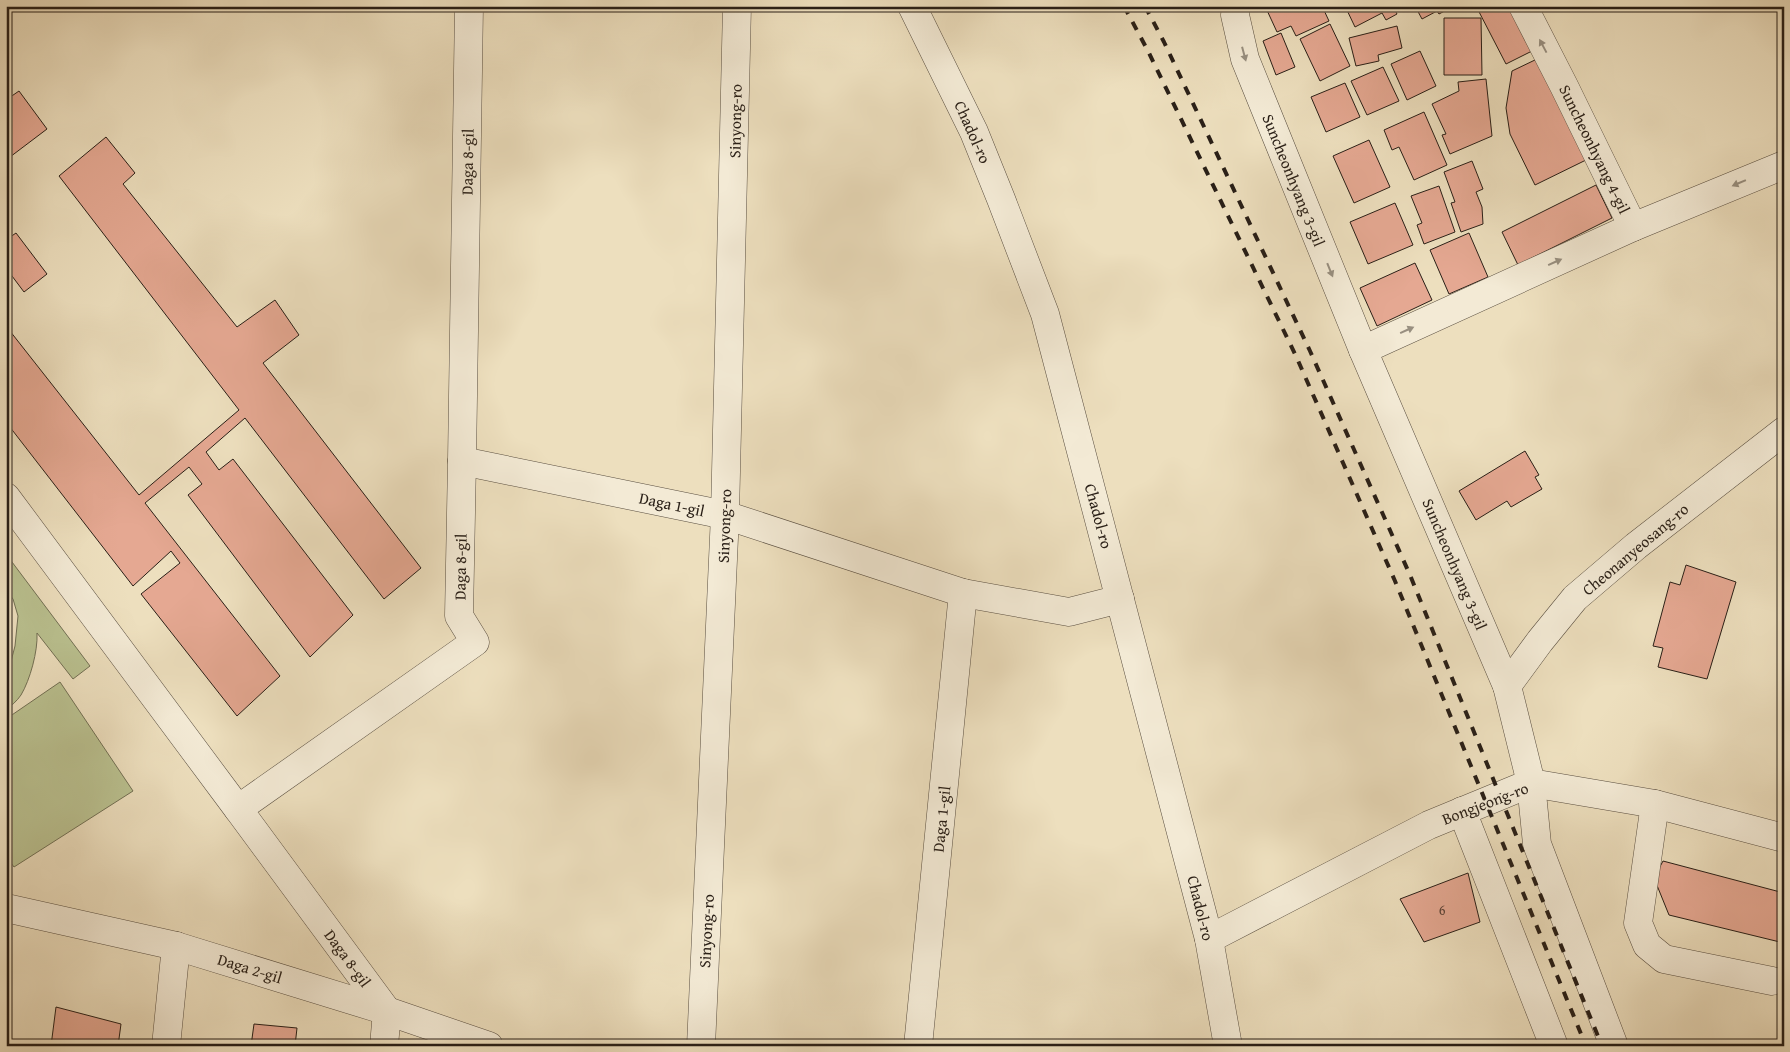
<svg xmlns="http://www.w3.org/2000/svg" width="1790" height="1052" font-family="'Gentium Book Plus',serif">
  <style>
    .green { fill: #bac190; stroke: #727054 }
    .building { fill: #e5a892; stroke: #291f17 }
    .lines { fill: none; stroke-linecap: round; stroke-linejoin: round }
    .minor-casing { stroke: #5a4f41; stroke-width: 29 }
    .minor { stroke: #f3ead5; stroke-width: 28 }
    .rail { stroke: #291f17; stroke-width: 4; stroke-dasharray: 9 9; stroke-linecap: butt }
    .oneway { fill: #988f80 }
    .labels { text-anchor: middle; dominant-baseline: central; stroke-width: 4.5; stroke-linejoin: round; paint-order: stroke }
    .number-label { font-size: 14px; fill: #584136 }
    .street-label { font-size: 16px; fill: #291f17; stroke: #f3ead5 }
  </style>
  <rect width="100%" height="100%" fill="#eddfbe"/>
  <filter id="stains"><feTurbulence type="fractalNoise" baseFrequency=".004" numOctaves="4"/><feColorMatrix values="0 0 0 0 .2 0 0 0 0 .09 0 0 0 0 .02 0 0 0 .5 -.17"/></filter>
  <radialGradient id="worn" r=".72"><stop offset=".6" stop-color="#630" stop-opacity="0"/><stop offset="1" stop-color="#630" stop-opacity=".3"/></radialGradient>
  <!-- green -->
  <g class="green">
    <path d="M6,554L90,666L73,679L37,633C38,651 30,680 21,695C17,701 11,706 6,710V675L9,669L15,646L18,616L13,599L6,590Z"/>
    <path d="M60,682L133,791L14,867L6,856V719Z"/>
  </g>
  <!-- building -->
  <g class="building">
    <path d="M1185,6H1213L1212,11L1185,8Z"/>
    <path d="M1265,6H1322L1329,21L1296,36L1291,26L1277,32Z"/>
    <path d="M1345,6H1393L1397,14L1386,20L1382,13L1355,27Z"/>
    <path d="M1415,6H1454L1439,14L1437,11L1422,19Z"/>
    <path d="M1476,6H1510L1532,51L1506,64Z"/>
    <path d="M1444,18H1481L1482,75H1444Z"/>
    <path d="M1330,24L1350,66L1320,81L1300,39Z"/>
    <path d="M1397,26L1402,48L1378,55L1379,61L1356,66L1349,38Z"/>
    <path d="M1281,33L1295,67L1276,75L1263,41Z"/>
    <path d="M1420,51L1436,86L1407,100L1391,64Z"/>
    <path d="M1537,59L1586,160L1535,185L1510,134L1506,108L1512,71Z"/>
    <path d="M1383,67L1399,101L1367,115L1351,81Z"/>
    <path d="M1486,79L1492,136L1450,154L1442,135L1446,134L1432,104L1459,91L1458,82Z"/>
    <path d="M1345,83L1360,117L1326,132L1311,97Z"/>
    <path d="M19,91L47,129L6,160V100Z"/>
    <path d="M1424,112L1447,165L1414,180L1399,147L1392,150L1384,130Z"/>
    <path d="M106,137L135,173L123,184L237,327L275,300L299,335L263,363L421,568L384,599L245,418L206,452L219,470L233,459L353,615L310,657L188,495L202,484L189,467L145,503L280,676L237,716L141,594L180,563L171,551L133,586L6,422V326L139,495L239,410L59,176Z"/>
    <path d="M1369,140L1390,187L1354,203L1333,156Z"/>
    <path d="M1472,161L1483,189L1476,192L1482,207L1483,224L1461,232L1451,203L1455,202L1444,172Z"/>
    <path d="M1596,185L1612,218L1518,265L1502,232Z"/>
    <path d="M1439,186L1455,232L1424,244L1417,225L1422,223L1411,196Z"/>
    <path d="M1395,203L1413,245L1368,264L1350,222Z"/>
    <path d="M16,233L47,274L24,292L6,268V240Z"/>
    <path d="M1469,233L1488,277L1449,294L1430,250Z"/>
    <path d="M1415,263L1432,300L1377,326L1360,288Z"/>
    <path d="M1525,451L1539,475L1535,477L1542,489L1511,507L1507,501L1476,520L1459,491Z"/>
    <path d="M1686,565L1736,582L1707,679L1658,667L1663,648L1653,646L1670,582L1680,585Z"/>
    <path d="M1663,861L1784,893V943L1669,915L1654,878Z"/>
    <path d="M1468,873L1480,922L1424,942L1400,899Z"/>
    <path d="M56,1007L121,1024L118,1046H51Z"/>
    <path d="M254,1024L297,1028L295,1046H251Z"/>
  </g>
  <g class="lines">
    <!-- minor casing -->
    <g class="minor-casing">
      <g id="minor">
        <path d="M912,6L974,132L1001,199L1045,314L1209,939L1228,1046"/>
        <path d="M1236,6L1235,15L1245,59L1363,350L1507,686L1531,783L1537,844L1614,1046"/>
        <path d="M1523,6L1564,86L1633,227L1784,165"/>
        <path d="M1363,350L1633,227"/>
        <path d="M462,461L725,515L963,593L1069,612L1120,599"/>
        <path d="M6,497L238,809"/>
        <path d="M1507,686L1540,641L1575,598L1636,546L1784,431"/>
        <path d="M1655,804L1638,923L1647,945L1664,959L1772,981"/>
        <path d="M1462,811L1554,1046"/>
        <path d="M6,908L176,946L387,1011L489,1046"/>
        <path d="M1209,939L1429,825L1531,783L1655,804L1784,838"/>
        <path d="M166,1046L176,946"/>
        <path d="M384,1046L387,1011L238,809L475,642L459,616L462,461L469,6"/>
        <path d="M701,1046L725,515L737,6"/>
        <path d="M918,1046L963,593"/>
      </g>
    </g>
    <!-- minor -->
    <use href="#minor" class="minor"/>
    <!-- rail -->
    <g class="rail">
      <path d="M1124,6L1148,51L1296,356L1395,581L1586,1046"/>
      <path d="M1145,6L1164,42L1310,351L1410,575L1602,1046"/>
    </g>
  </g>
  <!-- one-way arrows -->
  <defs><path id="oneway-solid" d="M-6-.8H1V-3.2L6.5 0L1 3.2V.8H-6Z" transform="scale(1.25)"/></defs>
  <g class="oneway">
    <use href="#oneway-solid" transform="translate(1543 46) rotate(-118)"/>
    <use href="#oneway-solid" transform="translate(1244 54) rotate(75)"/>
    <use href="#oneway-solid" transform="translate(1739 183) rotate(157)"/>
    <use href="#oneway-solid" transform="translate(1555 262) rotate(-24)"/>
    <use href="#oneway-solid" transform="translate(1330 270) rotate(68)"/>
    <use href="#oneway-solid" transform="translate(1407 330) rotate(-24)"/>
  </g>
  <g class="labels">
    <!-- number labels -->
    <g class="number-label">
      <text x="1442" y="910">6</text>
    </g>
    <!-- street labels -->
    <g class="street-label">
      <text transform="translate(735 121) rotate(-89)">Sinyong-ro</text>
      <text transform="translate(973 132) rotate(66)">Chadol-ro</text>
      <text transform="translate(1595 149) rotate(64)">Suncheonhyang 4-gil</text>
      <text transform="translate(467 162) rotate(-89)">Daga 8-gil</text>
      <text transform="translate(1294 180) rotate(68)">Suncheonhyang 3-gil</text>
      <text transform="translate(672 504) rotate(12)">Daga 1-gil</text>
      <text transform="translate(1099 516) rotate(75)">Chadol-ro</text>
      <text transform="translate(724 526) rotate(-88)">Sinyong-ro</text>
      <text transform="translate(1635 549) rotate(-40)">Cheonanyeosang-ro</text>
      <text transform="translate(1455 564) rotate(67)">Suncheonhyang 3-gil</text>
      <text transform="translate(460 567) rotate(-89)">Daga 8-gil</text>
      <text transform="translate(1485 803) rotate(-21)">Bongjeong-ro</text>
      <text transform="translate(941 819) rotate(-84)">Daga 1-gil</text>
      <text transform="translate(1201 908) rotate(76)">Chadol-ro</text>
      <text transform="translate(706 931) rotate(-87)">Sinyong-ro</text>
      <text transform="translate(348 958) rotate(54)">Daga 8-gil</text>
      <text transform="translate(250 968) rotate(17)">Daga 2-gil</text>
    </g>
  </g>
  <!-- margin -->
  <rect width="1790" height="1052" fill="none" stroke="#eddfbe" stroke-width="25"/>
  <rect x="8" y="8" width="1775" height="1037" fill="none" stroke="#291f17" stroke-width="2.5"/>
  <rect x="12" y="12" width="1765" height="1027" fill="none" stroke="#291f17"/>
  <rect width="100%" height="100%" filter="url(#stains)"/>
  <rect width="100%" height="100%" fill="url(#worn)"/>
</svg>
